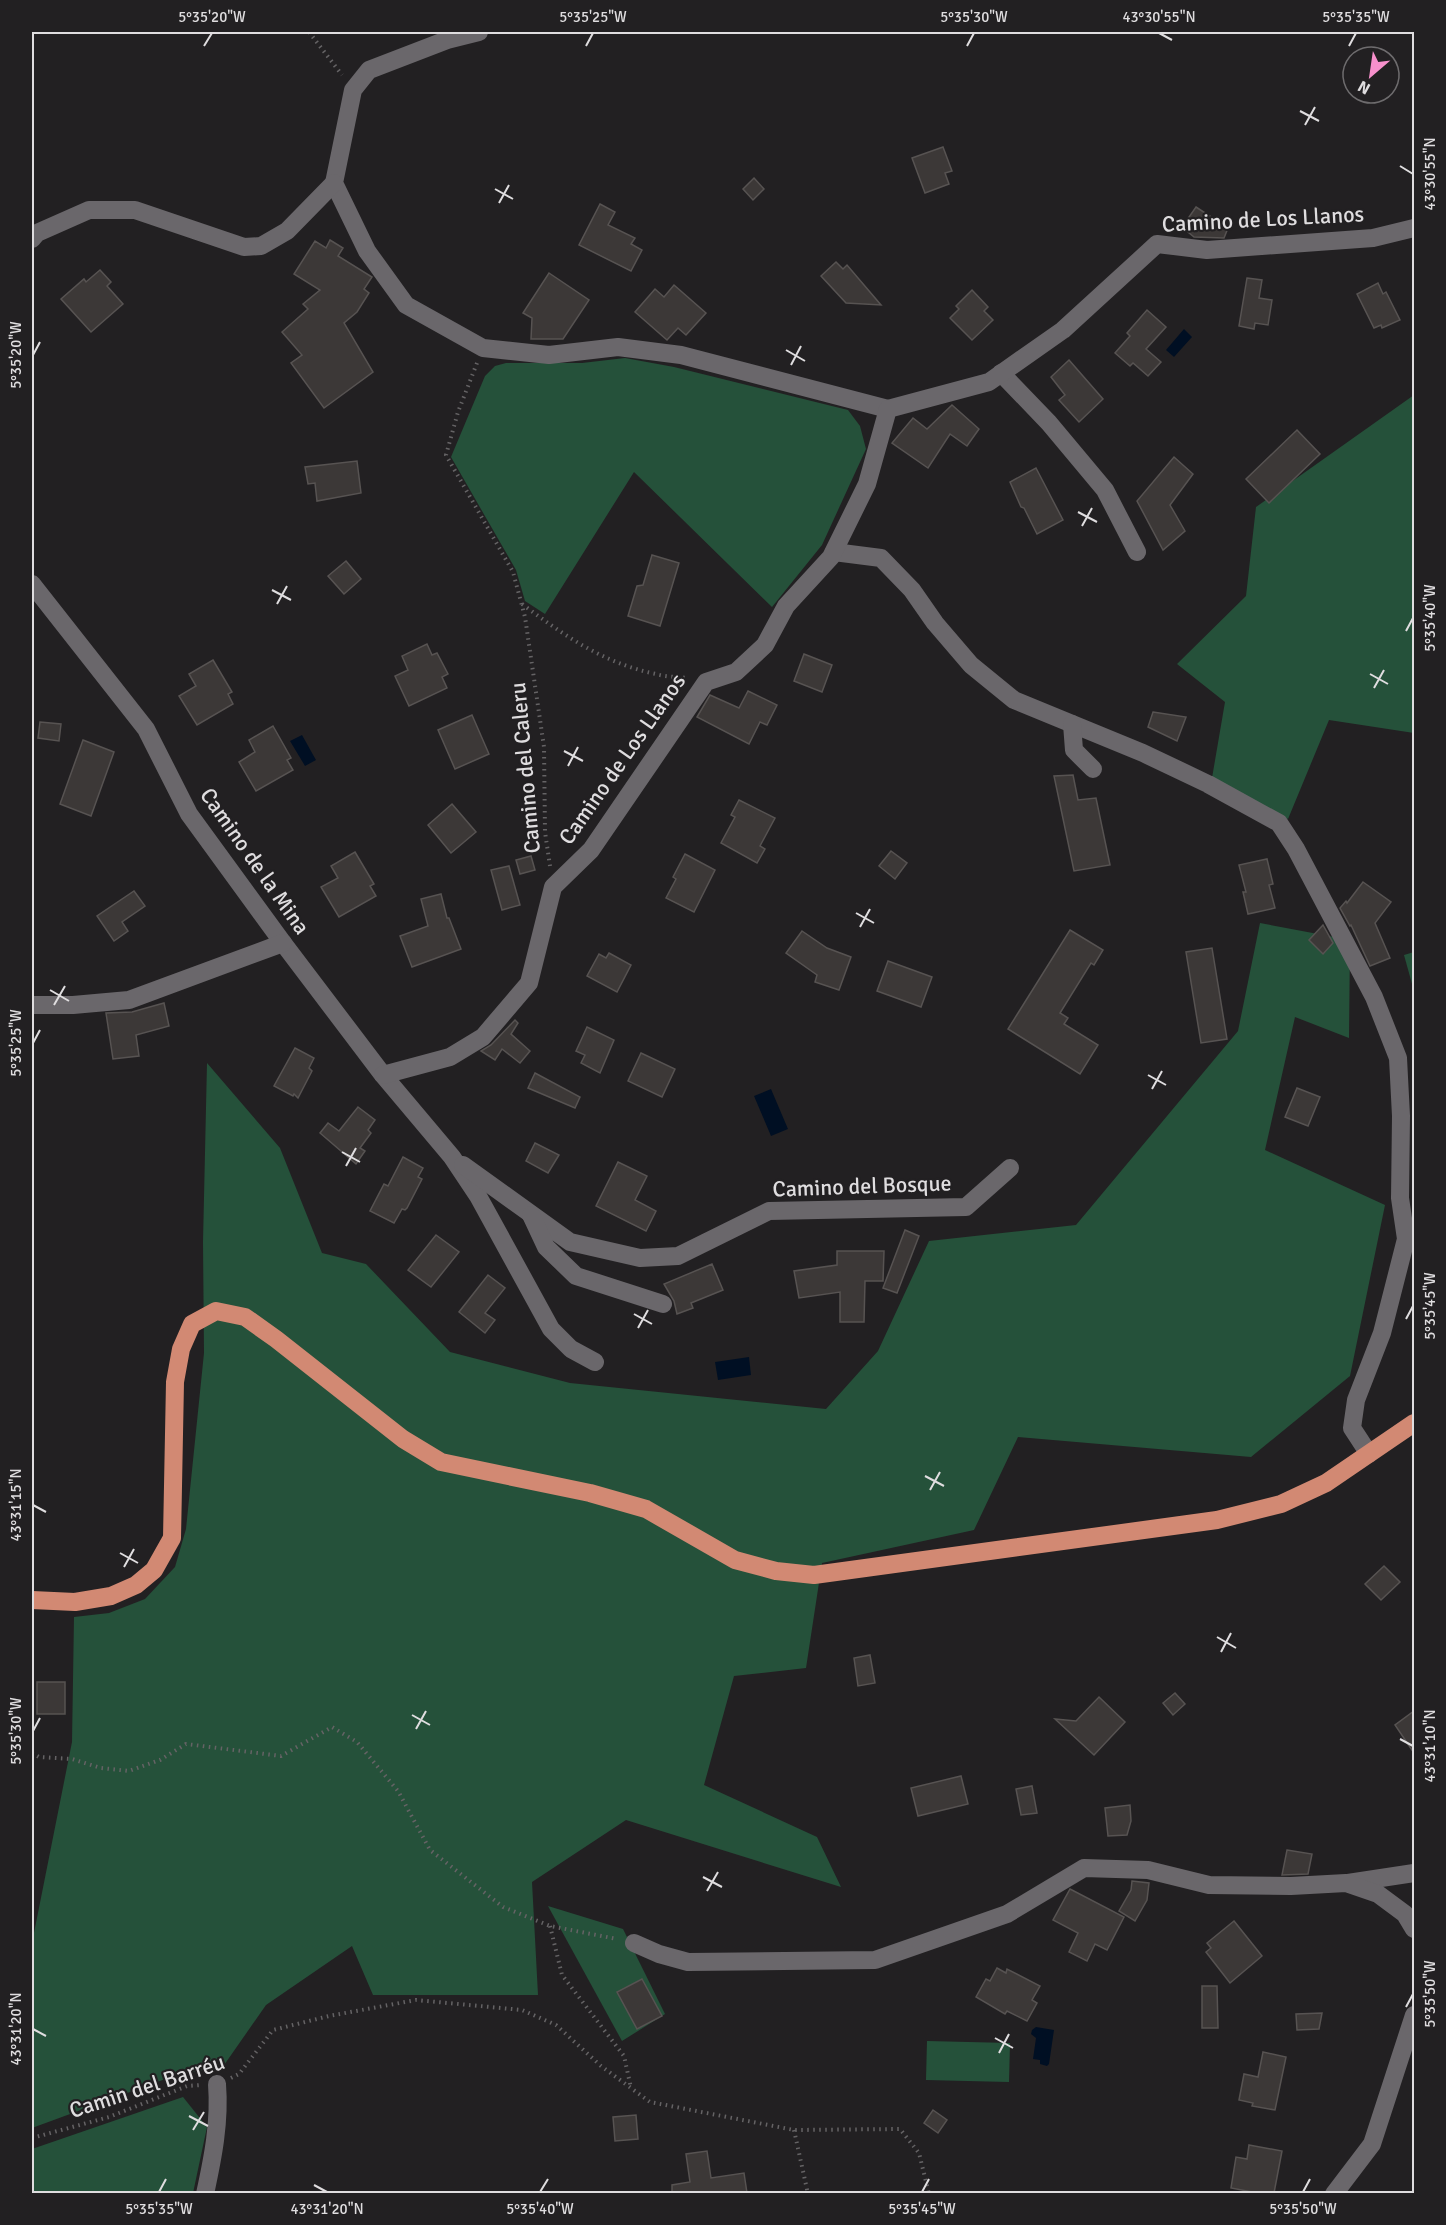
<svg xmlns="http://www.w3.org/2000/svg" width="1446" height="2225" font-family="Signika,sans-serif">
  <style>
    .green { fill: #25513a }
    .water { fill: #000f23 }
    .building { fill: #3c3837; stroke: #575352; stroke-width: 1.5 }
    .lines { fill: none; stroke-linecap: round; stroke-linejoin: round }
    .path { stroke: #656365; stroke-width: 4; stroke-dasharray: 1.5 4.5; stroke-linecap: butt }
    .minor { stroke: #6a676b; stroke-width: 18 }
    .highway { stroke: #d28973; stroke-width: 18 }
    .ticks { fill: none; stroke: #dfdddf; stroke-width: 2 }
    .labels { text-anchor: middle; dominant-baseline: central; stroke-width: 4.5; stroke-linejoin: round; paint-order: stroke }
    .street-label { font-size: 22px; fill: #dfdddf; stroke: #222022 }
    .neatline { fill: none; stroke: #dfdddf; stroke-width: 2 }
    .ticks-label { font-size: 15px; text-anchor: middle; fill: #dfdddf }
  </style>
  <rect width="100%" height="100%" fill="#222022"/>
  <!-- green -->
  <g class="green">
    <path d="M625,358L674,367L848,410L860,426L866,449L822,545L772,607L634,472L545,614L525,601L516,570L451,457L485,376L495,366L506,363H582Z"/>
    <path d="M1414,395V733L1329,720L1288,819L1212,778L1225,702L1177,664L1246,596L1256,507Z"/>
    <path d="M1260,923L1350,940L1349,1038L1295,1017L1265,1150L1385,1205L1350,1376L1251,1457L1018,1437L974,1530L822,1563L806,1668L734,1676L704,1785L817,1837L841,1887L626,1820L532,1882L538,1995H373L352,1946L266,2005L222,2068L179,2074L32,2128V1943L72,1742L74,1617L109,1613L145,1599L175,1567L186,1529L204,1353L203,1242L207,1063L280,1148L322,1253L366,1264L450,1352L570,1383L826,1409L878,1351L929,1241L1076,1225L1238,1031Z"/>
    <path d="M1414,952V991L1404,955Z"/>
    <path d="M548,1906L623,1929L665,2014L622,2041Z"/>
    <path d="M927,2041L1010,2043L1009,2082L926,2080Z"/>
    <path d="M183,2097L207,2127L193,2193H32V2149Z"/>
  </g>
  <!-- water -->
  <g class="water">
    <path d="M1184,329L1192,337L1174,357L1166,350Z"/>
    <path d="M302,735L316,760L305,766L290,741Z"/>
    <path d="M771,1089L788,1129L771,1136L754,1096Z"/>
    <path d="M749,1357L751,1375L718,1380L715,1362Z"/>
    <path d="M1036,2027L1054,2030L1049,2064L1047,2066L1040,2064V2060L1033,2059L1036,2038L1031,2034L1032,2030Z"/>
  </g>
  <!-- building -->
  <g class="building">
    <path d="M943,147L952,171L945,173L949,184L925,193L912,158Z"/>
    <path d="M754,178L764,189L753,200L743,189Z"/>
    <path d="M600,204L615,212L608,225L635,238L631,244L642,250L631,271L579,245Z"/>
    <path d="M1196,207L1228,228L1224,238L1194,237L1182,227Z"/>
    <path d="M330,240L343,248L338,256L372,277L364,289L369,293L357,312L344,323L373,372L324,408L291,363L302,355L282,332L308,309L303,304L320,290L294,274L315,241L326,248Z"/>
    <path d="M836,262L843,269L847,265L881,305L846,303L821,276Z"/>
    <path d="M100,270L111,282L107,286L123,304L91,332L61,299L84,279L86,282Z"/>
    <path d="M549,273L589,300L563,339H531L532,318L523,313Z"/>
    <path d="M1247,278L1262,280L1259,298L1272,300L1268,325L1255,323L1254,329L1239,326Z"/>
    <path d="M1378,283L1383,294L1386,292L1400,320L1382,328L1381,325L1374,328L1357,294Z"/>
    <path d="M674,285L706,313L686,335L678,328L667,340L635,312L655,289L664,297Z"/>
    <path d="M972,290L988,307L984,311L993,320L972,340L950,318L959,309L956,306Z"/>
    <path d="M1147,310L1166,327L1146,349L1161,362L1148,376L1133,363L1130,366L1115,353L1130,336L1127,333Z"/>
    <path d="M1069,360L1103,399L1079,422L1059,400L1065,395L1051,377Z"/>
    <path d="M952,405L979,429L967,446L950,434L928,468L892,443L913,418L927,429Z"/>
    <path d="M1297,430L1320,454L1269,503L1246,479Z"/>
    <path d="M1174,457L1193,474L1170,505L1185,531L1163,550L1137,501Z"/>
    <path d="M357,461L361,493L317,501L315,483L308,484L305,467Z"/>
    <path d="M1036,468L1063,520L1037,534L1024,508L1021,507L1010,482Z"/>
    <path d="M652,555L679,563L660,626L628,616L637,586L643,585Z"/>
    <path d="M346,561L361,579L344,594L328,576Z"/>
    <path d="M427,644L432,655L437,653L448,674L442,677L447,688L409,706L395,676L408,670L402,656Z"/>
    <path d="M804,654L832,665L822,692L794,681Z"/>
    <path d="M213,660L232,692L228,694L233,704L197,725L179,696L196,686L189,674Z"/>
    <path d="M748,691L777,705L767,725L760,722L749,744L697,717L710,695L739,708Z"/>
    <path d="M1153,712L1186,717L1177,741L1148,727Z"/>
    <path d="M472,715L489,754L455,769L438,730Z"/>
    <path d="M40,722L61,724L59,741L38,738Z"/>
    <path d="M273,726L291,758L287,760L293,770L256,791L239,762L255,752L249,740Z"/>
    <path d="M83,740L114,752L91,816L60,804Z"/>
    <path d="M1073,775L1078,800L1096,798L1110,865L1074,871L1054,776Z"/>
    <path d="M739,800L775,818L760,846L765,849L757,863L721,843L735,817L731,815Z"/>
    <path d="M452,804L476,832L451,853L428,825Z"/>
    <path d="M891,851L907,863L895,879L879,866Z"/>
    <path d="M355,852L374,884L370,886L376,896L339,917L321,887L338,878L331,866Z"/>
    <path d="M685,854L715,870L694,912L666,898L676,879L673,877Z"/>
    <path d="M531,856L535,870L520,874L516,860Z"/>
    <path d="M1267,859L1273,884L1269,885L1275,908L1248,914L1243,892H1246L1239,865Z"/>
    <path d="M509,866L520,905L502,910L491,870Z"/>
    <path d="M1363,882L1391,902L1375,923L1390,958L1370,966L1351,925L1350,926L1340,908L1346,901L1347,903Z"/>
    <path d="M134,891L145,906L122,922L128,931L114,941L97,916Z"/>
    <path d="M441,894L447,918H449L461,949L412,967L400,936L428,926L421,899Z"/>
    <path d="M1323,925L1333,943L1323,954L1309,940Z"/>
    <path d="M1070,930L1103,950L1094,965L1091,963L1060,1013L1068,1018L1064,1024L1098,1045L1080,1074L1008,1029Z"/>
    <path d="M802,931L827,948L851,957L839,990L815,982L817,975L786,953Z"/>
    <path d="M1212,948L1227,1039L1201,1043L1186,952Z"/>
    <path d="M609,953L631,965L617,992L587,976L599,954L606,958Z"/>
    <path d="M888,961L932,977L921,1007L877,991Z"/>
    <path d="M164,1003L169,1026L136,1035L139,1056L113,1059L106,1013L132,1012Z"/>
    <path d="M515,1020L518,1023L511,1034L530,1051L520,1063L502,1049L495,1060L481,1051L491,1045Z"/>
    <path d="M587,1027L614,1040L600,1073L581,1063L585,1055L576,1051Z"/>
    <path d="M295,1048L314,1058L309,1068L312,1071L298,1098L294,1094L293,1096L274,1086Z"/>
    <path d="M641,1053L675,1069L662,1097L628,1081Z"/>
    <path d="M535,1073L580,1097L575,1108L528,1088Z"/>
    <path d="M1297,1088L1320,1097L1308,1126L1285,1117Z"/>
    <path d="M358,1107L375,1120L368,1130L371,1133L360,1148L365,1151L356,1164L320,1133L328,1123L339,1131Z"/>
    <path d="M535,1143L559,1155L548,1173L526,1161Z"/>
    <path d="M403,1157L423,1168L418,1177L422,1179L407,1208L405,1210L402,1209L394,1223L370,1211L384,1184L388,1186Z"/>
    <path d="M618,1162L647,1176L635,1200L656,1211L646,1231L596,1206Z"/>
    <path d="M905,1230L919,1236L897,1293L883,1288Z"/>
    <path d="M436,1235L459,1252L431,1287L408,1270Z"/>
    <path d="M837,1251H884L883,1281H865L864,1322H840V1292L799,1298L794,1271L837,1265Z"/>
    <path d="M712,1264L723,1290L691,1303L693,1308L677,1314L674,1301L664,1284Z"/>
    <path d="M488,1275L505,1288L485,1313L495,1320L485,1333L459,1312Z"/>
    <path d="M1384,1566L1400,1582L1381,1600L1365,1584Z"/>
    <path d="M870,1655L875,1683L858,1686L854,1658Z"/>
    <rect x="37" y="1682" width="28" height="32"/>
    <path d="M1175,1693L1185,1704L1173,1715L1163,1703Z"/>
    <path d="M1099,1697L1125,1722L1094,1755L1055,1719L1076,1721Z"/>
    <path d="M1414,1711V1753L1395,1725Z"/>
    <path d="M961,1776L968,1804L918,1816L911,1788Z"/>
    <path d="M1032,1786L1037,1813L1021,1815L1016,1789Z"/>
    <path d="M1130,1805L1131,1821L1127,1835L1108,1836L1105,1808Z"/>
    <path d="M1287,1850L1312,1854L1308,1874L1282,1875Z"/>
    <path d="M1132,1881L1149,1883L1147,1900L1135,1921L1119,1911L1131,1890Z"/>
    <path d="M1070,1889L1124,1917L1107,1950L1095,1944L1087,1961L1069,1952L1078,1933L1053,1920Z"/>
    <path d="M1234,1921L1262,1956L1230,1983L1206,1952L1211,1948L1207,1943Z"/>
    <path d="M997,1968L1006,1973L1007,1969L1040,1986L1032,2000L1037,2003L1027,2021L1007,2011L1005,2014L976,1997L986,1979L990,1981Z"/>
    <path d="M642,1979L662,2016L637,2029L617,1992Z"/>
    <path d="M1202,1986H1217L1218,2028H1202Z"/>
    <path d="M1322,2013L1319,2029L1297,2030L1296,2014Z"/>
    <path d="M1263,2052L1286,2057L1275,2110L1252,2106L1253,2103L1239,2100L1244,2074L1258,2077Z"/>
    <path d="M933,2110L947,2120L938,2133L924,2123Z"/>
    <path d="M636,2115L638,2139L615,2141L613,2117Z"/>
    <path d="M1249,2145L1282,2151L1274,2193H1251L1252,2192L1231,2188L1236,2157L1247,2159Z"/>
    <path d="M707,2151L711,2178L744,2173L747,2193H672V2185L690,2182L686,2154Z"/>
  </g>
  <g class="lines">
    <!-- path -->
    <g class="path">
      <path d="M309,32L342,75"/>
      <path d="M477,363L458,412L446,455L513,572L525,617L544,747L545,832L550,866"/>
      <path d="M522,604C565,636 603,663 656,674C666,677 677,677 688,678"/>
      <path d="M32,1753L39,1757L72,1759L101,1768L129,1771L160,1760L186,1744L281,1756L332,1727L357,1742L398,1791L430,1850L503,1907L550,1926L617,1939"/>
      <path d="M550,1926L562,1975L624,2056L631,2088"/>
      <path d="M231,2078L239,2074L273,2030L329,2016L416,2000L522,2010L556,2025L601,2066L650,2102L794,2130L900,2129L919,2153L929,2194"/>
      <path d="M794,2130L808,2194"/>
      <path d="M32,2138L109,2117L187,2086L201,2085"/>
    </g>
    <!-- minor -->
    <g class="minor">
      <path d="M479,32L447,40L369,70L353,90L334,183L367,251L406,305L483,348L549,355L618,347L681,355L888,409"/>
      <path d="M32,239L37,233L89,210H135L244,247L261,246L287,231L334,183"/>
      <path d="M1001,373L1049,423L1105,490L1137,552"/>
      <path d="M834,552L881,558L912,590L935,623L971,665L1014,700L1143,753L1208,784L1279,823L1296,849L1374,997L1398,1058L1401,1116L1400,1198L1406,1239L1382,1333L1356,1400L1352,1428L1369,1454"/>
      <path d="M32,584L146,729L189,814L283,943L383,1075L452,1157L478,1196L551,1329L571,1349L595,1362"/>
      <path d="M1072,724L1074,750L1093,769"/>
      <path d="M32,1005H73L129,1000L283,943"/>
      <path d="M383,1075L450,1057L483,1037L529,983L553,887L591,850L706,682L736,672L765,645L786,606L831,557L867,484L888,409L989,382L1063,330L1157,244L1207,250L1373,238L1414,228"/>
      <path d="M463,1165L570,1242L640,1258L678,1256L769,1211L966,1207L1010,1168"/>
      <path d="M531,1215L546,1247L576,1276L663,1304"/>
      <path d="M1348,1883L1414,1873"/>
      <path d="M634,1943L659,1954L688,1962L875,1960L1007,1914L1084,1868L1148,1870L1209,1885L1291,1886L1346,1883L1378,1894L1405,1914L1414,1929"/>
      <path d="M205,2194C213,2157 220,2122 217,2084"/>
      <path d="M1334,2194L1372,2144L1414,2015"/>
    </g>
    <!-- highway -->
    <path class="highway" d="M32,1600L75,1602L111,1596L136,1585L154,1570L172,1538L175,1382L181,1349L192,1324L216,1311L245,1317L276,1339L403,1439L441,1462L590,1493L646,1509L735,1560L776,1571L814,1575L1217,1520L1281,1504L1326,1483L1414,1423"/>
  </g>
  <!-- ticks -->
  <path class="ticks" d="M1159,33L1172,40M204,46L212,33M586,46L593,33M967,46L974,33M1349,46L1356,33M1300,111L1319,121M1305,125L1315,107M1400,166L1413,174M495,189L513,199M499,203L509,185M786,350L805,361M33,355L40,342M791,365L801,346M1078,512L1097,522M1082,526L1092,508M272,590L291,600M277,604L287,586M1406,631L1413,618M1370,674L1388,684M1374,688L1384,670M564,751L583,761M568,766L578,747M856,913L874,923M860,927L870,909M50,990L69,1001M54,1005L65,986M33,1043L40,1030M1148,1075L1166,1085M1152,1089L1162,1071M342,1152L360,1162M346,1166L356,1148M634,1314L652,1324M1406,1319L1413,1306M638,1328L648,1310M925,1476L944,1486M930,1490L940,1472M33,1505L46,1512M120,1553L138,1563M124,1567L134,1549M1217,1637L1236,1648M1221,1652L1231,1633M412,1715L430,1725M416,1729L426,1711M33,1731L40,1718M1400,1739L1413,1746M703,1877L722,1887M707,1891L718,1872M1406,2007L1413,1994M33,2029L46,2036M995,2038L1013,2048M999,2053L1009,2034M189,2116L208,2126M193,2130L204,2112M314,2185L327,2192M159,2192L166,2179M540,2192L548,2179M922,2192L929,2179M1303,2192L1310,2179"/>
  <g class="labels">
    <!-- street labels -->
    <g class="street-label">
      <text transform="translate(1263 219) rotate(-3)">Camino de Los Llanos</text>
      <text transform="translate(622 759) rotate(-55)">Camino de Los Llanos</text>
      <text transform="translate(525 768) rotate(-95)">Camino del Caleru</text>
      <text transform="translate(255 861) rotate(55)">Camino de la Mina</text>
      <text transform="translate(862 1186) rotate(-2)">Camino del Bosque</text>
      <text transform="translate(147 2086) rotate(-18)">Camin del Barréu</text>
    </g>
  </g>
  <!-- border -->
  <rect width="1446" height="2225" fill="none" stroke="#222022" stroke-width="66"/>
  <!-- north arrow -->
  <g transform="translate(1371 75) rotate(209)"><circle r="28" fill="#222022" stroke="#6e6c6e" stroke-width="1.5"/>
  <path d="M0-4.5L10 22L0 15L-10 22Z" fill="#f890cc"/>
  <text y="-9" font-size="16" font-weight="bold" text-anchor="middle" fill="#dfdddf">N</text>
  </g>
  <rect x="33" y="33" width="1380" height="2159" class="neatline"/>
  <g class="ticks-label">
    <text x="212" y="22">5°35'20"W</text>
    <text x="593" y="22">5°35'25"W</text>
    <text x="974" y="22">5°35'30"W</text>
    <text x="1159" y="22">43°30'55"N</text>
    <text x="1356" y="22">5°35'35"W</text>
    <text transform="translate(1430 174) rotate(-90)" y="5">43°30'55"N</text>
    <text transform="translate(16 355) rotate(-90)" y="5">5°35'20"W</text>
    <text transform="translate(1430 618) rotate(-90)" y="5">5°35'40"W</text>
    <text transform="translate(16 1043) rotate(-90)" y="5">5°35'25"W</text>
    <text transform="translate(1430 1306) rotate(-90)" y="5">5°35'45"W</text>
    <text transform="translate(16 1505) rotate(-90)" y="5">43°31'15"N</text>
    <text transform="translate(16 1731) rotate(-90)" y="5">5°35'30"W</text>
    <text transform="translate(1430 1746) rotate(-90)" y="5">43°31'10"N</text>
    <text transform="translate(1430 1994) rotate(-90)" y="5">5°35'50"W</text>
    <text transform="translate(16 2029) rotate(-90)" y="5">43°31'20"N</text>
    <text x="159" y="2214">5°35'35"W</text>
    <text x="327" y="2214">43°31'20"N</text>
    <text x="540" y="2214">5°35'40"W</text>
    <text x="922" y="2214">5°35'45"W</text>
    <text x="1303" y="2214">5°35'50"W</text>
  </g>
</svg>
